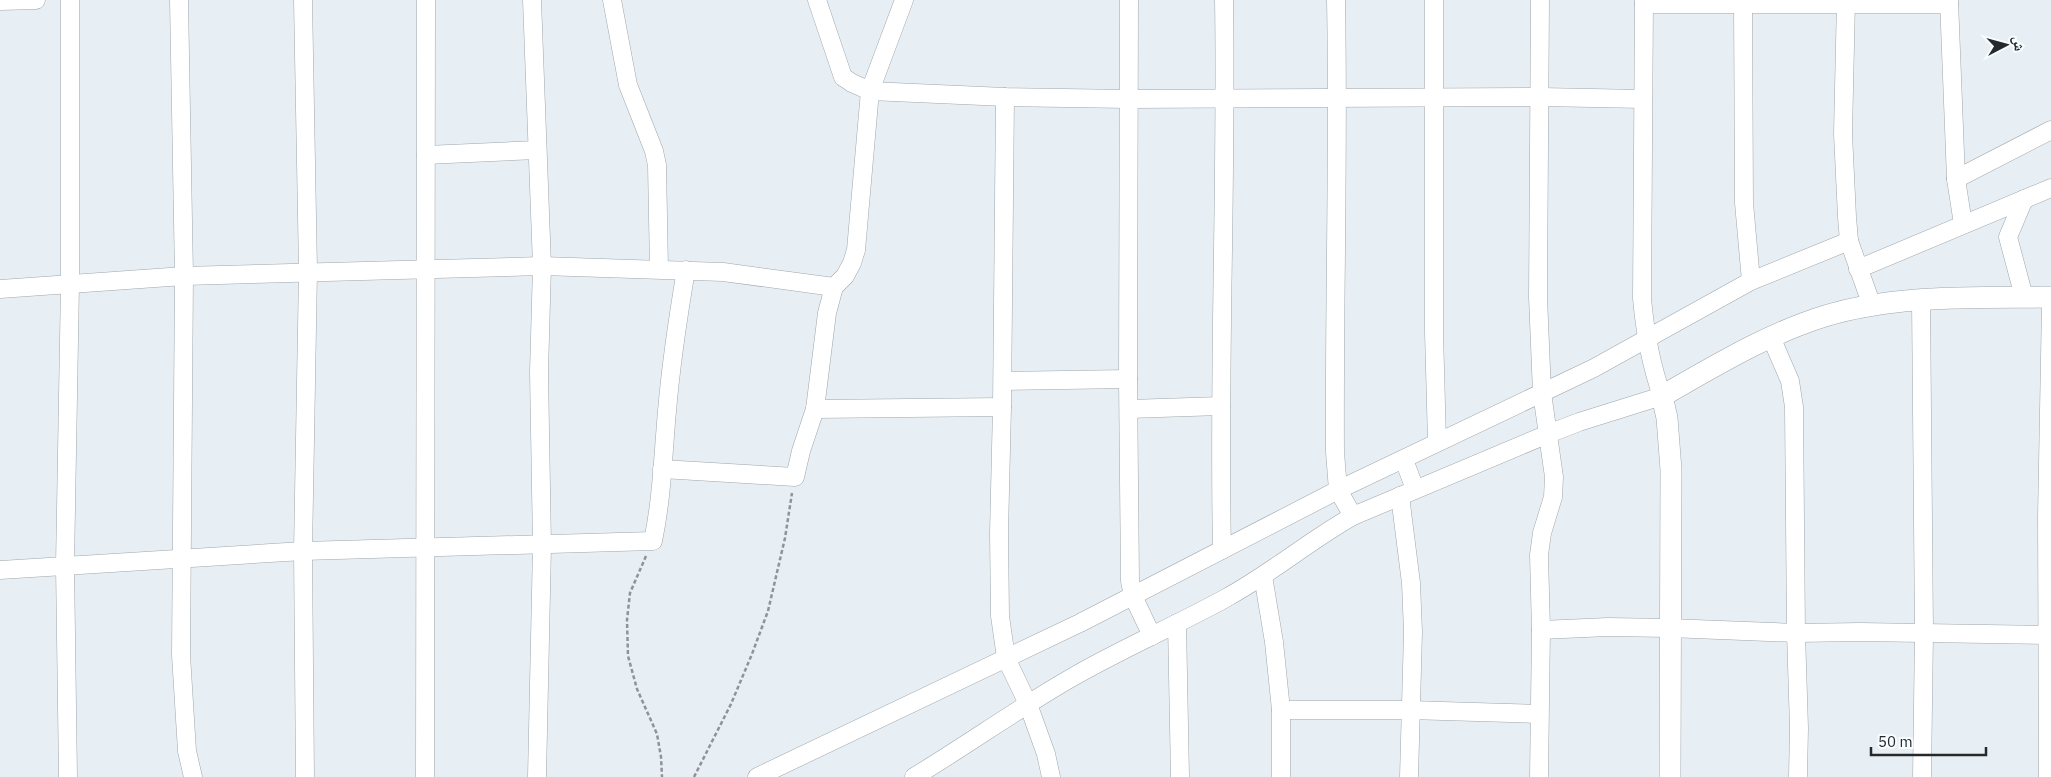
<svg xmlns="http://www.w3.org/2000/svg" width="2051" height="777" font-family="'IBM Plex Sans','Noto Naskh Arabic',sans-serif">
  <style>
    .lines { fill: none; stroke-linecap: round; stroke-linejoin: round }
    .minor-casing { stroke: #9fa6ab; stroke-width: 19 }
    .tertiary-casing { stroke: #9fa6ab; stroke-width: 22 }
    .path { stroke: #8e9396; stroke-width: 2.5; stroke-dasharray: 4 2.5; stroke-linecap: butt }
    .minor { stroke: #fff; stroke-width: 18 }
    .tertiary { stroke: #fff; stroke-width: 21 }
  </style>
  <rect width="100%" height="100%" fill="#e8eff4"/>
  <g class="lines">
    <!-- minor casing -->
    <g class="minor-casing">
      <g id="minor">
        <path d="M179,0L184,276L181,655L187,751L193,777"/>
        <path d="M303,0L308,271L303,551L305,777"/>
        <path d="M532,0L542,266L539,372L542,546L537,777"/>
        <path d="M612,0L628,85L654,151L657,165L659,269"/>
        <path d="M817,0L843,77L852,83L870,91L1005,97L1129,99L1541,97L1643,99"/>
        <path d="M1129,0L1128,379L1130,581L1133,596L1152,636"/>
        <path d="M1336,0C1339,151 1334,301 1335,452L1338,490L1353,516"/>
        <path d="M1434,0V332L1437,442"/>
        <path d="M1743,0L1744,203L1751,281"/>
        <path d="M1846,0L1843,134L1847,217L1849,241L1872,306"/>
        <path d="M1949,0L1956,179L1963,224"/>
        <path d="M0,1L36,0"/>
        <path d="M1644,4H1949"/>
        <path d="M1005,97L1002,407L999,533L1000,616L1006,658L1028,704L1046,754L1051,777"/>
        <path d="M426,155L537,150"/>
        <path d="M1956,179L2051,130"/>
        <path d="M2024,199L2008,237L2024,297"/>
        <path d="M1858,269L2051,188"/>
        <path d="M0,289L184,276L542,266L723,272L834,287"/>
        <path d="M1921,300L1924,633L1922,777"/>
        <path d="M1771,337L1790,381L1794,407L1796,633L1799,728L1798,777"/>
        <path d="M1003,381L1128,379"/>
        <path d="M815,409L1002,407"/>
        <path d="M1129,409L1221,406"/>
        <path d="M1404,460L1415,489"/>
        <path d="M662,469L795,477L801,451L815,409L827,313L834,287L845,276L852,263L856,250L870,91L904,0"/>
        <path d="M1400,496L1411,583L1413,632L1409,777"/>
        <path d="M1222,550C1218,366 1227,183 1224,0"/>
        <path d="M0,570L303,551L653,541C662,498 663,455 667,411C671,364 678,317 686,270"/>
        <path d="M1263,576L1274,642L1281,710V777"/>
        <path d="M1177,623L1180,777"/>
        <path d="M1541,630L1608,627L1669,628L1796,633L1860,632L2051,635"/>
        <path d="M1281,710H1409L1539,714"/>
        <path d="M68,777L65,565L70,284V0"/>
        <path d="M425,777L426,0"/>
        <path d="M757,777L1080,623L1338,490L1594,368L1751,281L1849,241"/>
        <path d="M914,777C967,745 1017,709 1071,678C1121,649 1175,626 1226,598C1270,574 1309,541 1353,516L1548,434L1579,422L1662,396C1650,362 1645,333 1642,298L1644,0"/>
        <path d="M1539,777L1541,630L1539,555L1542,533L1553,497L1554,477L1542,393L1538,297L1540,0"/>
        <path d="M2048,777L2047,517L2051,305"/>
      </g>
    </g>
    <!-- tertiary casing -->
    <g class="tertiary-casing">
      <path id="tertiary" d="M1670,777L1671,470L1667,418L1662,396C1715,366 1767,334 1825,316C1898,294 1976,298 2051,297"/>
    </g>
    <!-- path -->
    <g class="path">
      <path d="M646,556L630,593L627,620L628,656L637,689L657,734L661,757L662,777"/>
      <path d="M694,777L731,704L752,654L768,611L785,538L792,493"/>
    </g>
    <!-- minor -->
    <use href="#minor" class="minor"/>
    <!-- tertiary -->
    <use href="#tertiary" class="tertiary"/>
  </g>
  <!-- north arrow -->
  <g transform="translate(2006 45) rotate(84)" stroke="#f7fcff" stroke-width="4" paint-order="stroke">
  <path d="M0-4L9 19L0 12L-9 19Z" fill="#26292b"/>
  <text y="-8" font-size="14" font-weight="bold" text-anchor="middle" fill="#26292b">ش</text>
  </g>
  <!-- scale -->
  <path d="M1871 747v8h115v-8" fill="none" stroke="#26292b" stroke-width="2.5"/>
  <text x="1878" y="747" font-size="15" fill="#26292b" stroke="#f7fcff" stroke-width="4" paint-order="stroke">50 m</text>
</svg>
